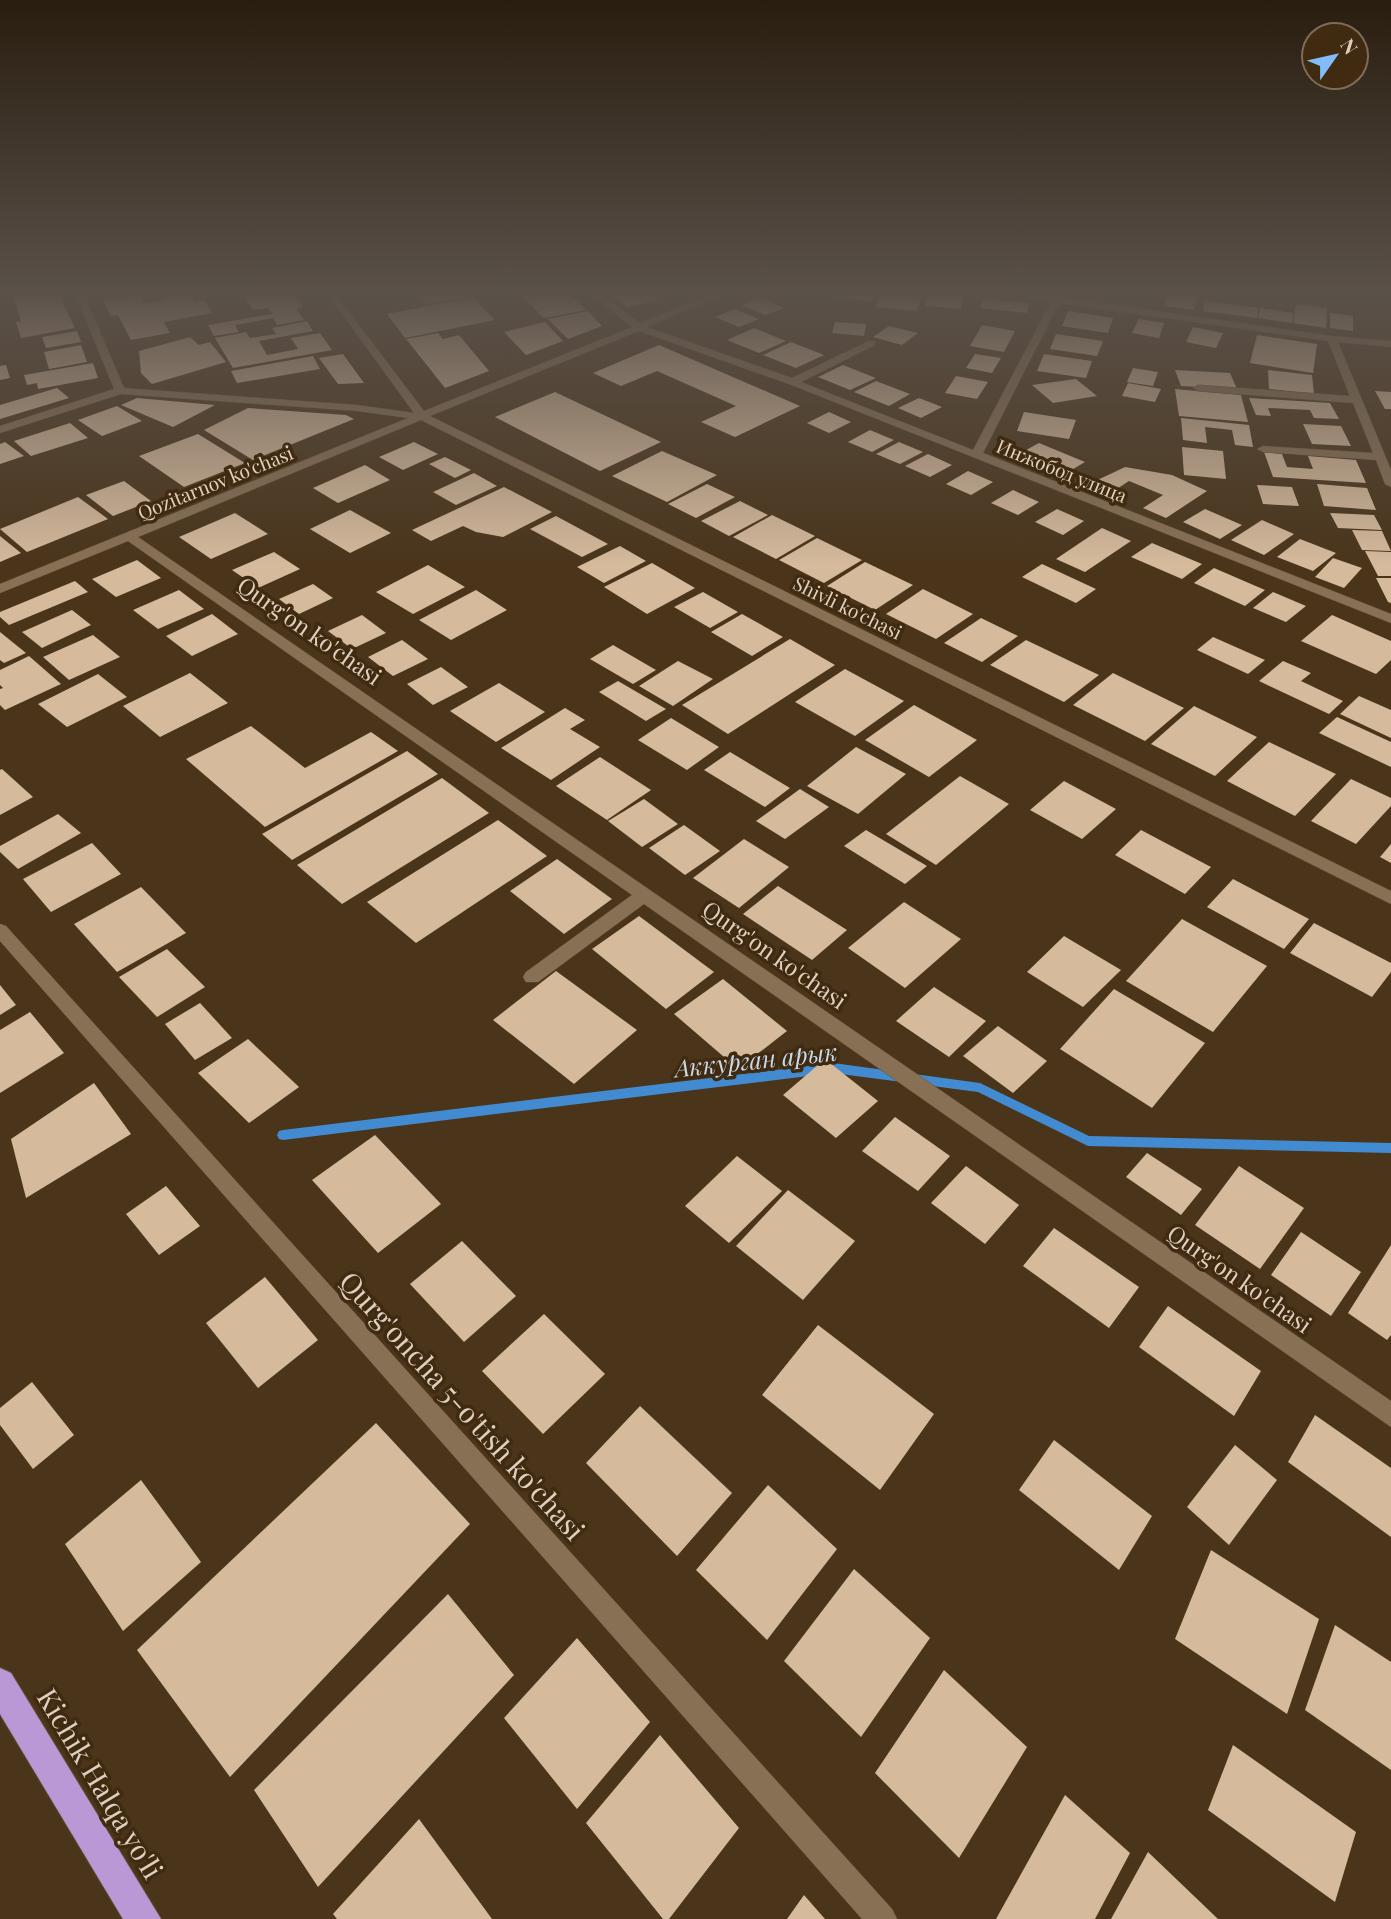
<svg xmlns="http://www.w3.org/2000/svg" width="1391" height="1919" font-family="'Playfair Display',serif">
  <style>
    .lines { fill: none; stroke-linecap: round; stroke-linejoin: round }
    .stream { fill: #428bd1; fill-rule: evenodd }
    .building { fill: #d5ba9c }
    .minor-casing { stroke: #64523b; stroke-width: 1 }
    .highway-casing { stroke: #64523b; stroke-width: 2 }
    .minor { fill: #887054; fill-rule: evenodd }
    .highway { fill: #ba97d5; fill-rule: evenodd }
    .labels { text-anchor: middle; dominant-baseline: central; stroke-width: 7; stroke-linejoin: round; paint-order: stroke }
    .far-street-label { font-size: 19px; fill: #ded0c1; stroke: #402a10 }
    .street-label { font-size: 23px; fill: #ded0c1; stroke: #402a10 }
    .water-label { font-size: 24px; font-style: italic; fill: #c9daed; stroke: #402a10 }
    .near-street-label { font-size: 28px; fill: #ded0c1; stroke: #402a10 }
  </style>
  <rect width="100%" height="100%" fill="#4a351b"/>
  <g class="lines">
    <!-- stream -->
    <path class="stream" d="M833,1063L980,1083L1089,1136L1391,1143V1153L1088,1146L978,1092L833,1073L283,1140L279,1139L277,1135L279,1131L283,1130Z"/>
  </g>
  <!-- building -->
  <g class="building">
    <path d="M13,296H59L75,328L21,338L16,322L21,321Z"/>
    <path d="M132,296H140L144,303L167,299L166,296H191L195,302L204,300L212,313L164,322L170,333L131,340L118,315L111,316L103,300Z"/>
    <path d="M244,296H295L303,307L296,309L304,320L277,325L273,318L235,325L239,332L214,336L208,325L272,314L268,308L253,310Z"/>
    <path d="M418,296H466V297L426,304Z"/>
    <path d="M522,296H571L587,310L544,318Z"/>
    <path d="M613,296H654L660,300L627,307Z"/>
    <path d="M837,296H873L871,301L836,298Z"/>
    <path d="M880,296H921L917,311L876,307Z"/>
    <path d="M928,296H964L961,309L925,306Z"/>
    <path d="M1166,296H1197L1194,310L1164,306Z"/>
    <path d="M473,297L495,320L405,338L387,314Z"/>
    <path d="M760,298L784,308L765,315L741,305Z"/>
    <path d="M983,299L1029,303L1027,313L980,308Z"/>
    <path d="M1205,301L1258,308L1257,318L1203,311Z"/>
    <path d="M1296,304L1327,308L1326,328L1293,323Z"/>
    <path d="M1260,308L1293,313L1292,323L1258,318Z"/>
    <path d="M735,309L759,319L739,327L715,317Z"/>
    <path d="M588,311L602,326L568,339L548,319Z"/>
    <path d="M1068,311L1113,318L1108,333L1062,326Z"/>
    <path d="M1330,313L1353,316V331L1330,328Z"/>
    <path d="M1139,319L1164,323L1159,338L1132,333Z"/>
    <path d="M307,321L313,331L259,341L267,355L298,349L291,338L320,333L332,350L233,368L215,338L246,332L250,338L276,334L272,328Z"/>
    <path d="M545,322L563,341L526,355L504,332Z"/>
    <path d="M835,322L866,324L864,336L832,333Z"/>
    <path d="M982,325L1015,331L1004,352L970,346Z"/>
    <path d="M889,326L918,333L902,345L873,337Z"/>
    <path d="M1193,327L1223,333L1216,348L1186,342Z"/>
    <path d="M754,328L786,341L759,353L727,340Z"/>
    <path d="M77,331L81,342L46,348L42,337Z"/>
    <path d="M438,333L443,339L459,335L489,371L445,388L406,339Z"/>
    <path d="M1056,334L1103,341L1097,356L1050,349Z"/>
    <path d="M1257,335L1317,344L1313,373L1250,363Z"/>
    <path d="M190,337L199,345L210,342L226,362L152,384L141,373L139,351Z"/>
    <path d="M791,342L824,355L796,368L763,355Z"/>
    <path d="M81,345L87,362L49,369L44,352Z"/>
    <path d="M659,345L800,406L735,437L701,422L736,406L657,371L621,386L593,373Z"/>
    <path d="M343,354L364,383L338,384L319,358Z"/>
    <path d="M975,354L1001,358L992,373L966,368Z"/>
    <path d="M1044,354L1092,361L1086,378L1037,371Z"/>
    <path d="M313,356L320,369L237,383L231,371Z"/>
    <path d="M93,363L98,378L38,389L37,383L27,385L24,375Z"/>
    <path d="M6,365L10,378L0,380V366Z"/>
    <path d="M843,365L876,378L850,390L818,377Z"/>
    <path d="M1133,368L1158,372L1153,386L1127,382Z"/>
    <path d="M1175,370L1230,373L1237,389L1181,386Z"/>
    <path d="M1268,370L1312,375L1314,394L1269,389Z"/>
    <path d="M956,376L988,382L977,399L945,393Z"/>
    <path d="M1076,379L1097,396L1053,403L1032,385Z"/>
    <path d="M876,381L910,394L889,406L854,392Z"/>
    <path d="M1128,383L1161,389L1155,402L1122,396Z"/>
    <path d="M57,388L69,398L0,419V405Z"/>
    <path d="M1175,389L1241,395L1248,422L1179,416Z"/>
    <path d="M1375,391L1391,392V409H1385Z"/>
    <path d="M555,392L661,442L600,471L495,417Z"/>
    <path d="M137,398L215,405L173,427L121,405Z"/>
    <path d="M919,398L942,407L921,418L898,408Z"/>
    <path d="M1249,398L1330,403L1339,419L1314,418L1310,410L1268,408L1271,416L1256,415Z"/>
    <path d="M117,406L142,421L102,436L78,420Z"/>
    <path d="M248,408L346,415L354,419L253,460L204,430Z"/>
    <path d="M829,412L851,422L829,433L807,423Z"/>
    <path d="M1024,412L1076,420L1069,439L1017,431Z"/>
    <path d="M1181,418L1249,425L1253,447L1235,445L1232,430L1205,427L1207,443L1183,440Z"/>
    <path d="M70,423L88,438L31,456L14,441Z"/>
    <path d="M1303,424L1341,426L1351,446L1312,444Z"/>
    <path d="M870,430L894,440L872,452L848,442Z"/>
    <path d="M198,434L245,463L184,487L139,456Z"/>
    <path d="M5,442L24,456L0,464V444Z"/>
    <path d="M414,442L438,454L403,470L379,457Z"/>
    <path d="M899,442L923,452L900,464L876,454Z"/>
    <path d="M1039,443L1085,462L1063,475L1017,455Z"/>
    <path d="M1182,447L1223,451L1226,479L1184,475Z"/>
    <path d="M662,451L717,475L667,502L612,476Z"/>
    <path d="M1264,452L1282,454L1287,467L1313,469L1308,456L1356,460L1366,483L1273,477Z"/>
    <path d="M928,454L952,465L930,477L905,466Z"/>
    <path d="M445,457L471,470L455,478L429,464Z"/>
    <path d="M365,465L390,480L338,503L313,488Z"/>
    <path d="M1125,467L1172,475L1207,491L1166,518L1143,508L1163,495L1129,481L1109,494L1087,485Z"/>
    <path d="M968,471L993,482L971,495L946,484Z"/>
    <path d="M474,473L497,486L456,505L433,492Z"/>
    <path d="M124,481L151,501L113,516L86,495Z"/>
    <path d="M707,484L735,497L696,518L668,504Z"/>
    <path d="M1317,484L1367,488L1376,510L1324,506Z"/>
    <path d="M1257,485L1292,487L1299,506L1263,504Z"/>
    <path d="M504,487L552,512L503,537L476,532L463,526L431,541L412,530Z"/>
    <path d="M1013,490L1039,502L1018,515L991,503Z"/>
    <path d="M78,497L108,519L27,552L0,529Z"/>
    <path d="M740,501L768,515L729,536L701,521Z"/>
    <path d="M1057,509L1084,521L1063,535L1035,522Z"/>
    <path d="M1205,509L1242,525L1220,539L1183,522Z"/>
    <path d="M350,510L391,533L350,553L310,529Z"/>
    <path d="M235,513L268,534L211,559L179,537Z"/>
    <path d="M1330,513L1374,515L1382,530L1338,528Z"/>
    <path d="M772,515L815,536L776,559L733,537Z"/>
    <path d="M556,516L608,544L582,557L530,529Z"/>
    <path d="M1262,520L1294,534L1264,555L1231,540Z"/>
    <path d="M1102,528L1131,541L1085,572L1056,559Z"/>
    <path d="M1352,530L1382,531L1391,551L1362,550Z"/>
    <path d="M0,536L21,553L0,562Z"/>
    <path d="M817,538L862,560L824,583L779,560Z"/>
    <path d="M1300,539L1336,553L1313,571L1277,557Z"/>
    <path d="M1152,543L1202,564L1182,579L1131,557Z"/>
    <path d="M620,546L646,561L604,583L577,567Z"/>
    <path d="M1365,551L1391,552V576H1378Z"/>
    <path d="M274,552L300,569L258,588L232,570Z"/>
    <path d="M1333,558L1362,568L1344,588L1315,577Z"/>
    <path d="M137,560L161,578L116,597L92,579Z"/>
    <path d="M865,562L913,585L875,610L827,586Z"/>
    <path d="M652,563L695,588L647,614L604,587Z"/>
    <path d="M1042,564L1096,589L1076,603L1022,577Z"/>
    <path d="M428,565L465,587L413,614L376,592Z"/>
    <path d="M1214,568L1265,590L1245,606L1194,583Z"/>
    <path d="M1376,578H1391V603L1388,602Z"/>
    <path d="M75,581L88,592L9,625L0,617V612Z"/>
    <path d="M313,584L333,598L299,614L279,599Z"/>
    <path d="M923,589L973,614L936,639L886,614Z"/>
    <path d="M179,590L204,609L158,629L133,610Z"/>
    <path d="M476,590L507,610L451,640L419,620Z"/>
    <path d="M703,592L738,612L710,628L674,607Z"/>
    <path d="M1273,592L1306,606L1286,622L1253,608Z"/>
    <path d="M72,610L91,625L42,648L22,632Z"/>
    <path d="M212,614L238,634L192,656L166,636Z"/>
    <path d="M742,614L783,637L752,656L711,632Z"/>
    <path d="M362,615L386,633L352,649L328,631Z"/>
    <path d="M1332,615L1391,641V660L1376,674L1301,641Z"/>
    <path d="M981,618L1018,636L982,662L944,643Z"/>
    <path d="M0,632L26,653L4,663L0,660Z"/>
    <path d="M93,635L120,657L69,680L43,657Z"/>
    <path d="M1213,637L1265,660L1248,674L1197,650Z"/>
    <path d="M790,639L835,665L728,734L682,705Z"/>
    <path d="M402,640L428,659L393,676L368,657Z"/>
    <path d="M1026,640L1099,675L1064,702L990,665Z"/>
    <path d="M613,645L656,670L633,684L590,659Z"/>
    <path d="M29,656L61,684L5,710L0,705V689L3,688L0,685V670Z"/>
    <path d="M678,661L713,679L673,706L639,686Z"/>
    <path d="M1283,661L1311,673L1301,681L1343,701L1329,714L1259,681Z"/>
    <path d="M441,667L468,687L433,705L407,684Z"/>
    <path d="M845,669L904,701L855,736L795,702Z"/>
    <path d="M190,673L228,703L160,737L123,706Z"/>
    <path d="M1113,673L1184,708L1145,741L1073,705Z"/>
    <path d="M98,674L127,697L67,727L38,704Z"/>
    <path d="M618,681L666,709L646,721L599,692Z"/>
    <path d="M499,683L545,712L496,742L450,711Z"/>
    <path d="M1359,696L1391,710V738L1340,714Z"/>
    <path d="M914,705L977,740L929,777L865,740Z"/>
    <path d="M1194,706L1257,737L1215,776L1151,744Z"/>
    <path d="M565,708L585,720L570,729L600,747L551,780L501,748Z"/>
    <path d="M1337,717L1391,742V767L1319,733Z"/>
    <path d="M671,718L719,747L687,770L638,740Z"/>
    <path d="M251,726L305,768L371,732L398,751L265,827L186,759Z"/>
    <path d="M1269,742L1336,774L1295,816L1227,781Z"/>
    <path d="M856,747L906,774L858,814L807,786Z"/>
    <path d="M407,751L438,774L292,860L262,834Z"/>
    <path d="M730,752L790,788L765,807L704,770Z"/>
    <path d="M600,757L651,790L607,820L556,786Z"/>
    <path d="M2,769L33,797L0,815V770Z"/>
    <path d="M960,776L1009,804L936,865L886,834Z"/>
    <path d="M442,778L489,813L342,904L297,865Z"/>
    <path d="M1351,779L1391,798V806L1356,844L1311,821Z"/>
    <path d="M1064,781L1116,809L1082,839L1030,810Z"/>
    <path d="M800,789L829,807L785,839L756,821Z"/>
    <path d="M644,799L678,824L642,847L608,821Z"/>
    <path d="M58,814L81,833L18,869L0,852V846Z"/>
    <path d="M498,820L547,856L416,943L367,902Z"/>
    <path d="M684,825L720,851L685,875L649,848Z"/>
    <path d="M866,830L927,866L905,884L844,846Z"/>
    <path d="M1141,830L1211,867L1185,894L1115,855Z"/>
    <path d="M744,839L789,867L739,908L693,878Z"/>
    <path d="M92,843L121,874L51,912L23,879Z"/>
    <path d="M1391,844V863L1380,857Z"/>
    <path d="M557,859L612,899L564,934L510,891Z"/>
    <path d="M1233,879L1309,919L1284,949L1207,907Z"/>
    <path d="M778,886L847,930L812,960L743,914Z"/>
    <path d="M141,887L186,933L117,972L74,924Z"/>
    <path d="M904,902L961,939L905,988L848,948Z"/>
    <path d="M639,916L714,972L666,1009L592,949Z"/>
    <path d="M1182,919L1267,966L1213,1032L1126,981Z"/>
    <path d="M1314,923L1391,963V972L1372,997L1290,953Z"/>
    <path d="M1064,936L1121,970L1083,1007L1027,972Z"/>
    <path d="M167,949L205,987L157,1017L119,977Z"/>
    <path d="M556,971L637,1030L574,1084L493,1020Z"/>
    <path d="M723,979L787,1031L738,1069L674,1014Z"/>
    <path d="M0,985L16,1005L0,1015Z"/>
    <path d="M934,987L986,1021L949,1057L896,1021Z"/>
    <path d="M1114,989L1205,1043L1152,1108L1060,1049Z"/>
    <path d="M200,1003L232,1038L195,1060L165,1024Z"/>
    <path d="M30,1012L64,1053L0,1093V1030Z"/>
    <path d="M998,1026L1047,1061L1013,1093L963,1056Z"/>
    <path d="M248,1039L299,1087L249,1123L198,1073Z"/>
    <path d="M825,1059L878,1101L836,1138L783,1095Z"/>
    <path d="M94,1083L131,1134L26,1198L11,1139Z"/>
    <path d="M895,1117L950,1156L918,1191L862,1151Z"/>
    <path d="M375,1135L441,1204L378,1253L312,1180Z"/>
    <path d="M1147,1153L1202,1189L1181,1215L1126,1177Z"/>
    <path d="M737,1156L782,1191L729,1243L685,1206Z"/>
    <path d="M966,1166L1019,1205L985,1244L931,1203Z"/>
    <path d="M1239,1166L1304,1208L1260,1269L1195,1225Z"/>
    <path d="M166,1186L200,1226L159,1255L126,1214Z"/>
    <path d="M788,1190L855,1241L803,1300L736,1246Z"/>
    <path d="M1054,1228L1139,1287L1109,1328L1023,1266Z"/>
    <path d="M1301,1232L1361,1272L1331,1316L1271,1275Z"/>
    <path d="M462,1241L516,1296L464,1342L410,1284Z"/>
    <path d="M1391,1245V1335L1387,1340L1348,1313Z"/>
    <path d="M265,1277L318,1340L258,1388L206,1323Z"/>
    <path d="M1168,1306L1261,1371L1234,1416L1139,1347Z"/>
    <path d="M544,1314L605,1374L543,1434L482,1371Z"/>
    <path d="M818,1325L934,1414L880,1490L762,1395Z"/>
    <path d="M32,1382L74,1435L33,1469L0,1425V1408Z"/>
    <path d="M640,1406L732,1493L677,1556L586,1463Z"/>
    <path d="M1315,1415L1391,1468V1537L1288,1462Z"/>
    <path d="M376,1423L470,1524L230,1777L137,1650Z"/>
    <path d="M1054,1440L1152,1516L1119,1570L1019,1490Z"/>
    <path d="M1235,1445L1277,1480L1229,1545L1187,1507Z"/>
    <path d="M141,1480L201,1562L123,1631L65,1544Z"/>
    <path d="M768,1485L837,1549L767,1640L696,1570Z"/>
    <path d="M1211,1550L1319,1619L1287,1714L1175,1639Z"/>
    <path d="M854,1569L930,1638L861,1737L784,1661Z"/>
    <path d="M448,1594L514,1675L318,1887L254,1790Z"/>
    <path d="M1335,1625L1391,1662V1770L1305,1710Z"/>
    <path d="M577,1638L650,1722L577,1809L504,1718Z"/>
    <path d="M944,1670L1027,1747L959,1858L875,1773Z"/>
    <path d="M660,1735L739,1828L669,1919H663L586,1823Z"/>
    <path d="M1233,1745L1356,1832L1335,1902L1208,1810Z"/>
    <path d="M1065,1795L1130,1853L1095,1919H996Z"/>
    <path d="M419,1819L492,1919H337L333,1914Z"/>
    <path d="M1148,1852L1218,1919H1111Z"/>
    <path d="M804,1895L825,1919H787Z"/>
  </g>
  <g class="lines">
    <!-- minor casing -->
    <g class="minor-casing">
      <g id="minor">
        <path d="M76,296H85L124,388L357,405L414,413L329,296H337L424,411L632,327L594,296H603L640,323L708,296H719L647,327L792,378L869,341H875V345L801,382L973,450L1051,302L1029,299L1025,296H1067L1065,298L1332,336L1391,341V347L1338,342L1391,470V487L1385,484L1376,460L1263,452L1257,449L1263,446L1373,453L1353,403L1198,391L1193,388L1198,385L1350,396L1328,341L1059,303L983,453L1391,614V623L789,384L639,331L430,416L1391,891V904L421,420L138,537L1391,1401V1427L644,904L538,982H526L523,977L526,972L632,895L128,541L0,593V584L408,418L357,411L121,394L0,433V426L114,389Z"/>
        <path d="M0,924L6,926L892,1909L897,1919H862L0,941Z"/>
      </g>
    </g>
    <!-- highway casing -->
    <g class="highway-casing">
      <path id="highway" d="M0,1668L11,1673L161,1919H123L0,1714Z"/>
    </g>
    <!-- minor -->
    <use href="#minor" class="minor"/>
    <!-- highway -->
    <use href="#highway" class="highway"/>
  </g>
  <!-- sky -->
  <linearGradient id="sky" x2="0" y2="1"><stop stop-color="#291d0f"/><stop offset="0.52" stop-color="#5a514a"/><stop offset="1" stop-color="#5a514a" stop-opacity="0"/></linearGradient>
  <rect width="1391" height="564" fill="url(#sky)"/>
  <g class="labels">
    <!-- far-street labels -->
    <g class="far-street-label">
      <text transform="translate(1062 470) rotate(22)">Инжобод улица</text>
      <text transform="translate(215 482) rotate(-22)">Qozitarnov ko'chasi</text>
      <text transform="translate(848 607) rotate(26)">Shivli ko'chasi</text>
    </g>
    <!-- street labels -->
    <g class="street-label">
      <text transform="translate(310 630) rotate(35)">Qurg'on ko'chasi</text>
      <text transform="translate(775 954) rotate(35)">Qurg'on ko'chasi</text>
      <text transform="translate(1240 1278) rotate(35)">Qurg'on ko'chasi</text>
    </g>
    <!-- water labels -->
    <g class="water-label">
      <text transform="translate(756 1059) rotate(-6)">Аккурган арык</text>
    </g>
    <!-- near-street labels -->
    <g class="near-street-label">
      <text transform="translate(463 1405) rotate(48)">Qurg'oncha 5-o'tish ko'chasi</text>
      <text transform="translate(101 1783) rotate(59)">Kichik Halqa yo'li</text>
    </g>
  </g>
  <!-- north arrow -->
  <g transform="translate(1335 56) rotate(56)"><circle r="33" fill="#402a10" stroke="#7f6c57" stroke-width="2"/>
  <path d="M0-5L12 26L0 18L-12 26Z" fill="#81bdfa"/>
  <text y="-10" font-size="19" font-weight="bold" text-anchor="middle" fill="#ded0c1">N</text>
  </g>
</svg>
